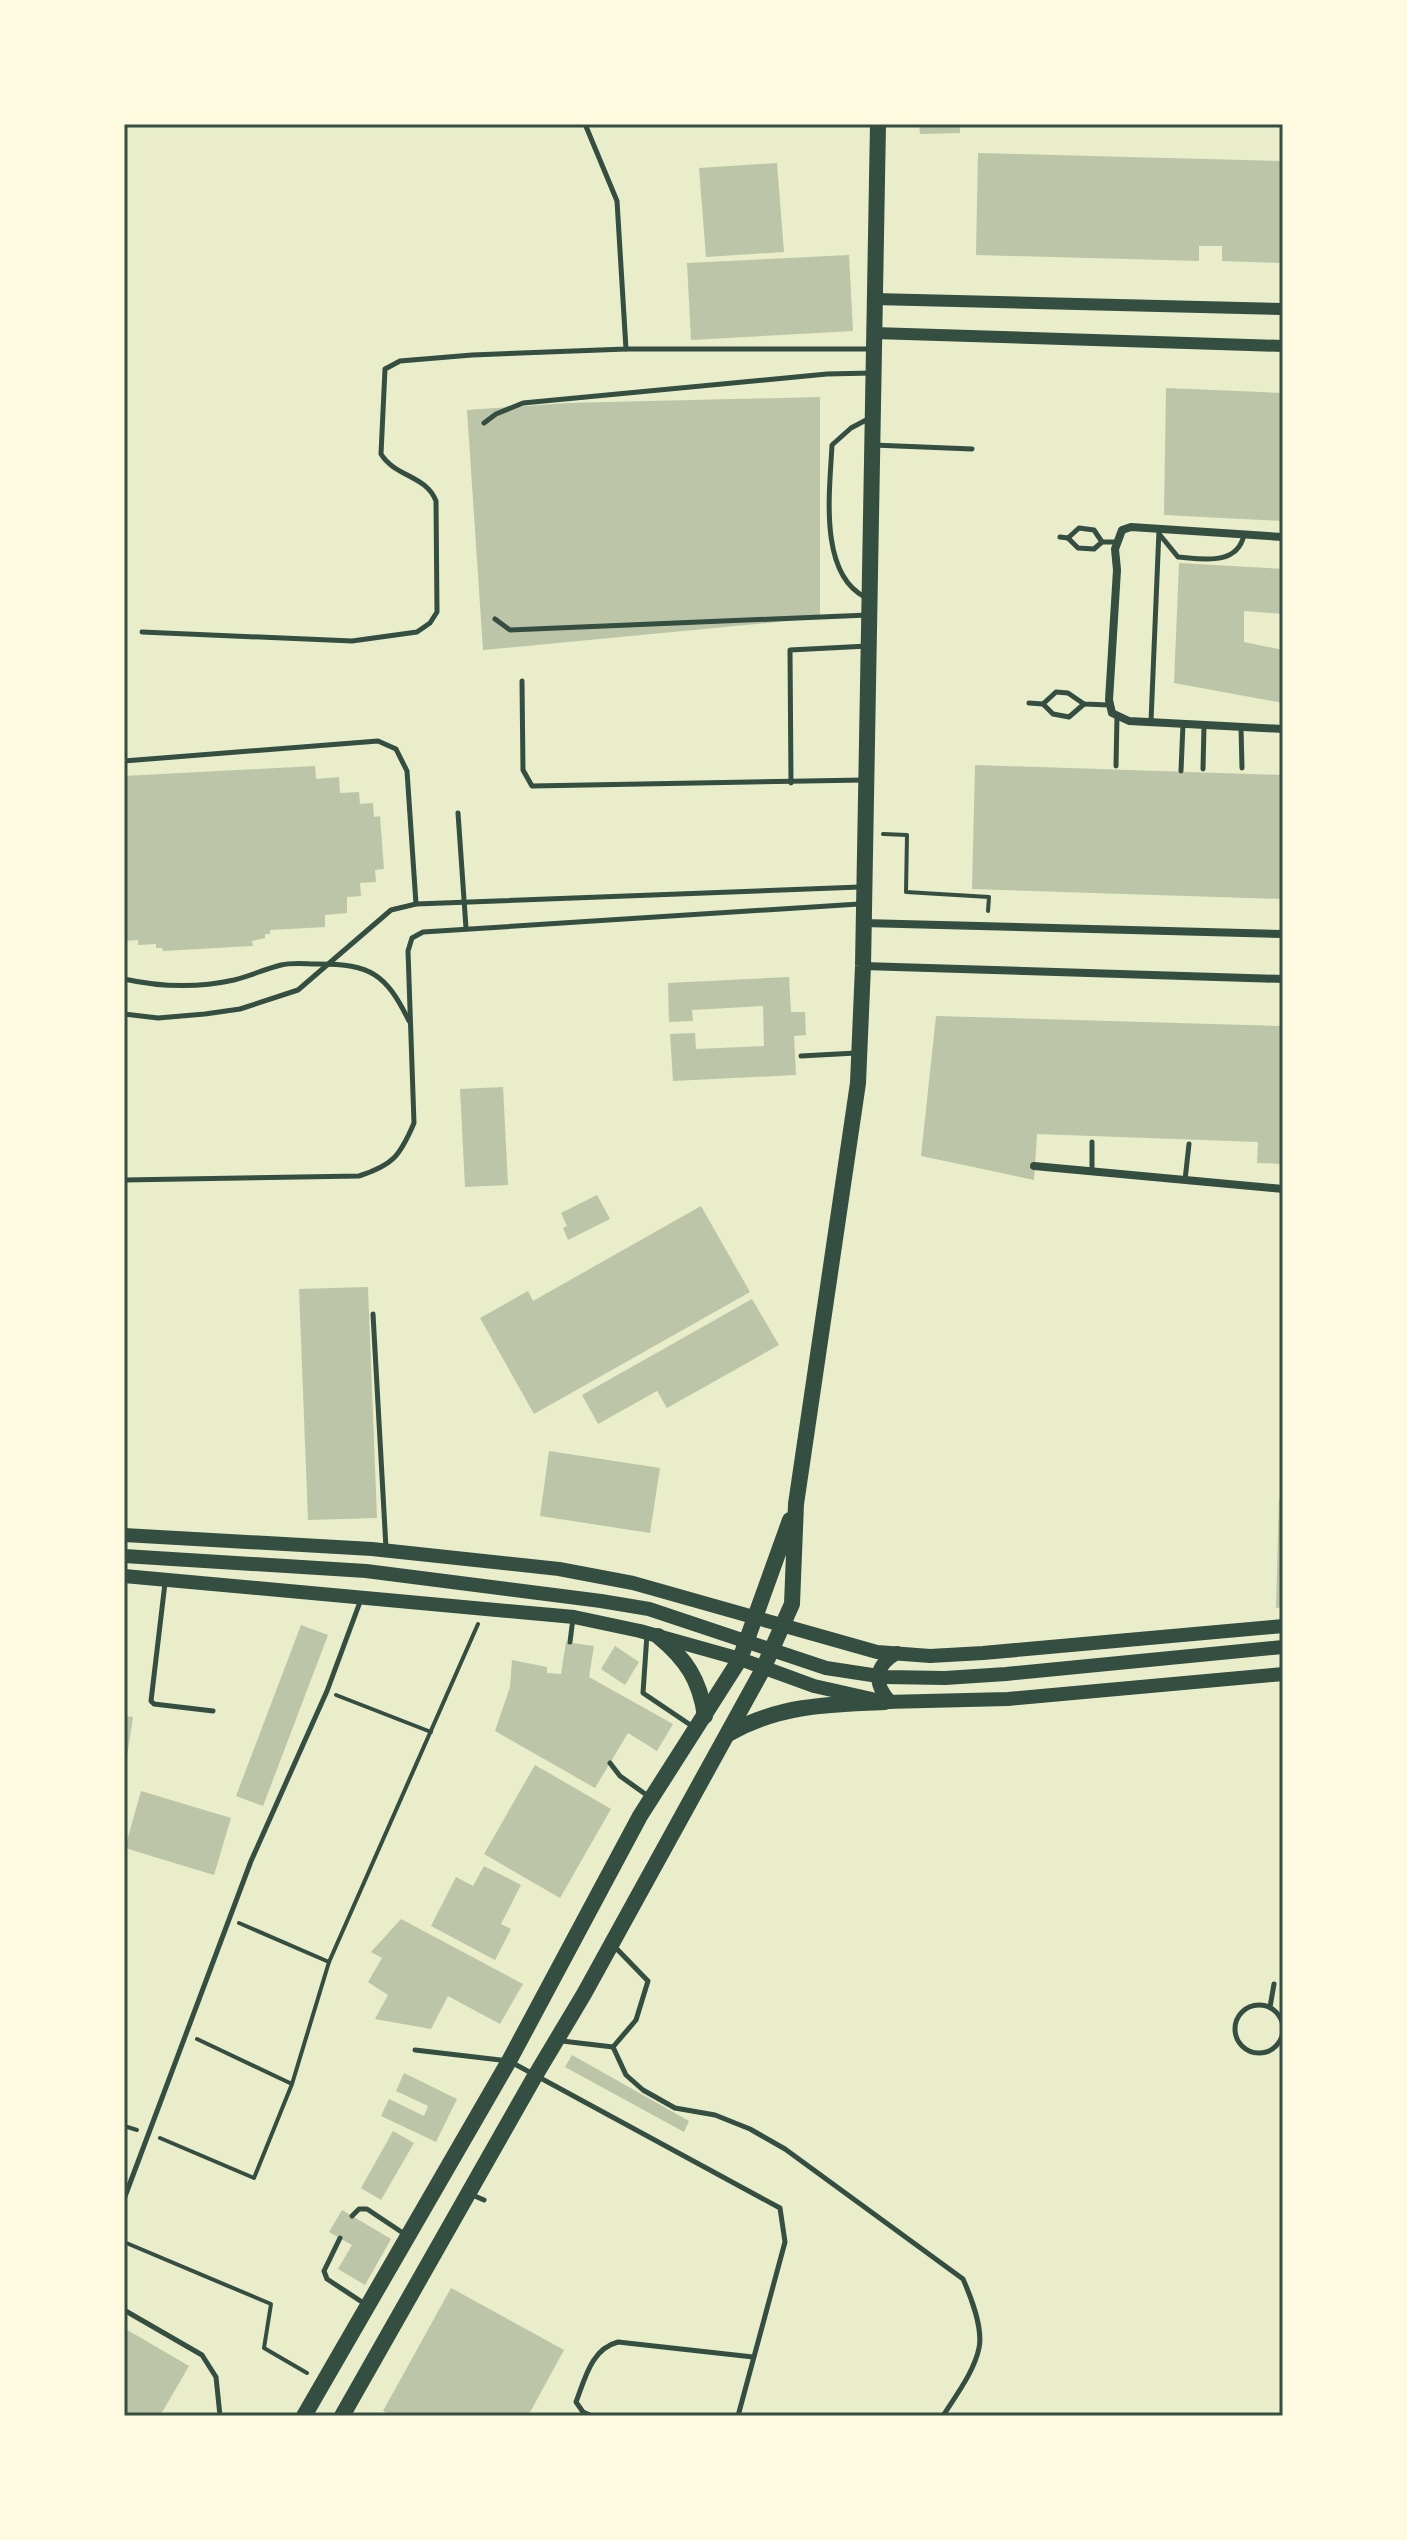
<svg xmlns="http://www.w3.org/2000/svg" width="1407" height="2540" font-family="'Fira Sans Condensed',sans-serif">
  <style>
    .building { fill: #bcc5a7 }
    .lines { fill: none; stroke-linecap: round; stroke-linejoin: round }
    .path { stroke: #344e41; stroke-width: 4 }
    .service { stroke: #344e41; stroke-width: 5 }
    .minor { stroke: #344e41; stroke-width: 8 }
    .tertiary { stroke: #344e41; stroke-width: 12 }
    .secondary { stroke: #344e41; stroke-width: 14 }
    .primary { stroke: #344e41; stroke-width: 16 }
    .neatline { fill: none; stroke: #344e41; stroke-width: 3 }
  </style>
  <rect width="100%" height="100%" fill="#e9edc9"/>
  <!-- building -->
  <g class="building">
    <path d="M919,124H960V133L920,134Z"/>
    <path d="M978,153L1283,161V263L1222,261V246H1199V261L976,255Z"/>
    <path d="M777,163L784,252L706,257L699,168Z"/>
    <path d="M849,255L853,331L691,340L687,263Z"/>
    <path d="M1166,388L1283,393V521L1164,515Z"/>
    <path d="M820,397V618L483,650L467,410L567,403Z"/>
    <path d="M1179,563L1283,569V614L1244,611V642L1283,650V703L1174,683Z"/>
    <path d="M975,765L1283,775V899L972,889Z"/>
    <path d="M315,766L316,779L339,777L340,793L359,792L360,804L373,803L374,817L380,816L384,869L375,870L376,882L360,883L361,896L347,897V913L325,915V927L270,930V934H265V938L252,941L253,946L163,951L162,948H156V944L138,945V940L124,941V776Z"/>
    <path d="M789,977L791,1012H805L806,1035L794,1036L796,1075L673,1081L670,1034L695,1033L696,1049L764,1046L763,1006L692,1010L693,1021L669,1022L668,983Z"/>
    <path d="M936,1016L1283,1026V1164L1257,1163L1258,1142L1037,1134L1034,1180L921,1156Z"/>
    <path d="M503,1087L508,1185L465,1187L460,1089Z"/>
    <path d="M597,1195L610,1219L568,1240L563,1228L567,1226L561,1213Z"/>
    <path d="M701,1206L750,1292L534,1414L480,1318L528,1291L533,1301Z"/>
    <path d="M368,1287L377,1518L308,1520L299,1289Z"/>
    <path d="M752,1299L779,1345L667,1408L657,1391L598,1424L582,1395Z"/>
    <path d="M549,1451L660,1468L650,1533L540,1516Z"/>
    <path d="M1279,1499H1283V1607L1276,1608Z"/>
    <path d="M301,1625L328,1635L263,1806L236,1796Z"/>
    <path d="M566,1642L594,1646L589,1677L673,1724L657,1751L628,1733L595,1788L495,1731L510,1687L512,1660L547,1667V1673L561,1674Z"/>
    <path d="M615,1646L639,1662L625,1685L601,1669Z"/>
    <path d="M124,1716L133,1717L126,1763H124Z"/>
    <path d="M535,1765L611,1809L560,1898L484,1854Z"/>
    <path d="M141,1791L231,1818L214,1875L125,1848Z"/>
    <path d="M484,1866L521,1885L501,1924L511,1929L495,1960L431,1926L456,1877L473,1886Z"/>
    <path d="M401,1919L523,1984L500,2024L448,1996L431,2029L375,2019L388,1995L368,1982L382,1958L371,1952Z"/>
    <path d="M572,2055L689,2121L684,2132L565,2067Z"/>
    <path d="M404,2073L457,2099L436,2142L381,2116L389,2099L424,2116L428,2106L396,2091Z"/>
    <path d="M393,2131L414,2143L381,2200L361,2188Z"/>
    <path d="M342,2210L391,2239L365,2285L338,2269L352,2245L329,2232Z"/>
    <path d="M451,2288L564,2350L528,2416H393L383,2411Z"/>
    <path d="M124,2328L189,2366L160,2416H124Z"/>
  </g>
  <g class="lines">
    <!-- path -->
    <g class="path">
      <path d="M883,834L907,835L906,892L989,897L988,911"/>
      <path d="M336,1695L431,1732"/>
      <path d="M239,1923L329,1962L292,2084"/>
      <path d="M329,1962L478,1624"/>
      <path d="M124,2126L137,2130"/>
      <path d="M160,2138L254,2178L292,2084L197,2039"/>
      <path d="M124,2242L271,2304L264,2348L307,2373"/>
    </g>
    <!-- service -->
    <g class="service">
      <path d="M626,349H869"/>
      <path d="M484,423L496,414L523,403L827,374L872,373"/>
      <path d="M873,445L972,449"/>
      <path d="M1160,535L1178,557C1203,559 1237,566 1244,535"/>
      <path d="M1060,537L1068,538L1079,528L1094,530L1102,542"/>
      <path d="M1068,538L1078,548L1094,549L1102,542H1116"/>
      <path d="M865,597C818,573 830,489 832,445L851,428L868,419"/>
      <path d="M495,619L510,630L868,615"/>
      <path d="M142,632L352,641L417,632L430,623L437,612L436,501C426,475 395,477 381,454L385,369L400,361L472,355L626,349L617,201L585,124"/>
      <path d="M522,681L523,770L532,786L864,780"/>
      <path d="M1029,703L1043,704L1056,692L1068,693L1084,704L1109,705"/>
      <path d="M1043,704L1053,714L1069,717L1084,704"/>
      <path d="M1151,721L1159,530"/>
      <path d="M1241,727L1242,768"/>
      <path d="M124,761L378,741L396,749L407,771L416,904"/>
      <path d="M1116,766L1117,716"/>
      <path d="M1203,769L1204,726"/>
      <path d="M1181,771L1183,724"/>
      <path d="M791,783L790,650L868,646"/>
      <path d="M458,813L466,928"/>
      <path d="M124,979C160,987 198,988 234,980C250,976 265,969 281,965C293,962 306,964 318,964C371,964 386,974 409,1021"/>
      <path d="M124,1014L158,1018L205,1014L240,1009L298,990L391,910L416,904L860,887"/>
      <path d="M801,1056L856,1053"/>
      <path d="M1092,1171V1142"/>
      <path d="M124,1180L359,1176C393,1165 400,1156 414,1123L408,951L412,938L423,932L859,904"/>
      <path d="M1185,1180L1189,1144"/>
      <path d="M373,1314L386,1548"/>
      <path d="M165,1583L151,1701L154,1704L213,1711"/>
      <path d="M647,1634L643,1693L692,1726"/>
      <path d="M570,1642L573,1618"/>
      <path d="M610,1763L620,1776L648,1796"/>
      <path d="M613,1945L648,1981L636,2020L613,2047"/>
      <circle cx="1259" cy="2029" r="24"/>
      <path d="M1270,2007L1274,1984"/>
      <path d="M562,2041L613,2047"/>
      <path d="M613,2047L626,2075L643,2090L675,2108L715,2115L750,2129L785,2149L963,2279C971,2297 983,2329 979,2348C974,2372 956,2395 943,2416"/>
      <path d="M415,2050L509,2061L780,2208L785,2242L738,2416"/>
      <path d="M470,2194L484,2200"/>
      <path d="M124,2199L251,1861L327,1691L360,1602"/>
      <path d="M352,2216L359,2209H367L406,2235"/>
      <path d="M340,2238L324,2271L327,2279L365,2304"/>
      <path d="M124,2310L202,2355L216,2377L220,2416"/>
      <path d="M592,2416L583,2412L576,2402C585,2379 591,2349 618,2342L753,2357"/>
    </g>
    <!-- minor -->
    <g class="minor">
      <path d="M1283,537L1131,527L1122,530L1115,549L1117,570L1109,700L1112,713L1129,721L1283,729"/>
      <path d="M863,923L1283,934"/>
      <path d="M863,966L1283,979"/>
      <path d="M1034,1166L1283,1189"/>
    </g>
    <!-- tertiary -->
    <g class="tertiary">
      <path d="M874,299L1283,309"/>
      <path d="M874,333L1283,346"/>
    </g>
    <!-- secondary -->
    <g class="secondary">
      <path d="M124,1535L372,1549L559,1569L633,1583L877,1652L930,1656L983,1653L1283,1626"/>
      <path d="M124,1556L366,1571L601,1601L649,1609L826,1668L885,1677L945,1678L1006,1674L1283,1647"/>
      <path d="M124,1576L574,1617L640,1631L740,1659L814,1686L885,1702L1008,1699L1283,1674"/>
      <path d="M890,1702C873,1683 874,1666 897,1653"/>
    </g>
    <!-- primary -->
    <g class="primary">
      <path d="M658,1636C686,1659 700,1680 705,1716"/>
      <path d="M728,1734C778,1705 829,1704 885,1702"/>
      <path d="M304,2416L509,2061L640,1816L740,1659L790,1520"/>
      <path d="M342,2416L535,2076L584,1994L763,1669L792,1604L796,1504L858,1083L863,966L878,124"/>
    </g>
  </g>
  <!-- border -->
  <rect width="1407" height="2540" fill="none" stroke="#fefae0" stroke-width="252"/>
  <rect x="126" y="126" width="1155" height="2288" class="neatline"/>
</svg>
